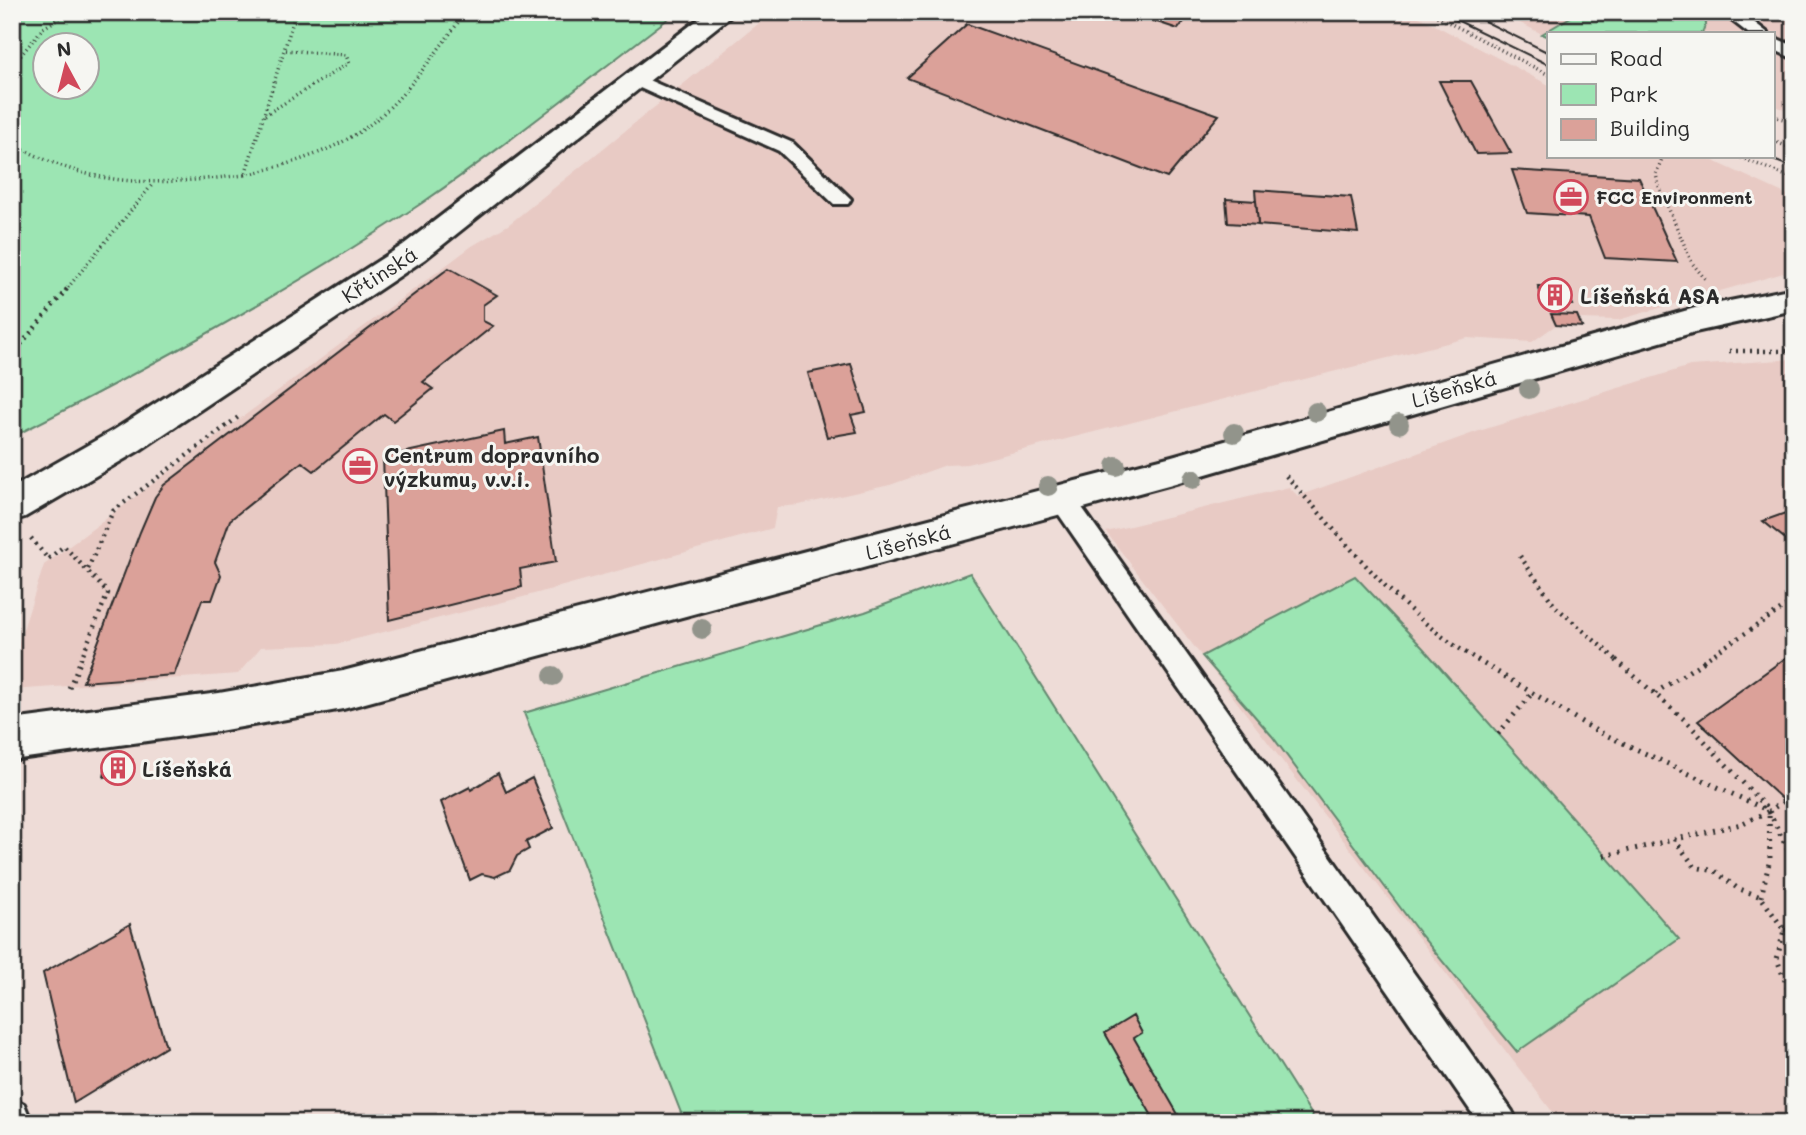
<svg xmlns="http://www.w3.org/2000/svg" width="1806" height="1135" font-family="Mali,sans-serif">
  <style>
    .built { fill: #e8cac4 }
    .green { fill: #9ce5b3; stroke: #64886f; stroke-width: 2; fill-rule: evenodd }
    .building { fill: #dba199; stroke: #2b2b2b; stroke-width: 2 }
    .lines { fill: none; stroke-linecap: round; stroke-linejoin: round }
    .lane-casing { stroke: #2b2b2b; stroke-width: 6 }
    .street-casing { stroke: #2b2b2b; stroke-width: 6 }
    .secondary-casing { stroke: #2b2b2b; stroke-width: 6 }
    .path-far2 { stroke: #2b2b2b; stroke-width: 3.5; stroke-dasharray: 1 3.5; stroke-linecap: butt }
    .path-far1 { stroke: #2b2b2b; stroke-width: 4.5; stroke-dasharray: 2 5; stroke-linecap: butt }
    .path { stroke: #2b2b2b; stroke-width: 5; stroke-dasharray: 2 6; stroke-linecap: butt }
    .lane { fill: #f6f6f2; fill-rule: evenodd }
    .street { fill: #f6f6f2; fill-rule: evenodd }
    .secondary { fill: #f6f6f2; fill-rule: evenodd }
    .tram { stroke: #2b2b2b; stroke-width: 2 }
    .tree { fill: #92948b }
    .labels { text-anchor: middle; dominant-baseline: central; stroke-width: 6; stroke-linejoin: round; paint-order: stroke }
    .far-poi-label { font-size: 18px; font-weight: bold; fill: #2b2b2b; stroke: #f6f6f2; text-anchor: start }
    .street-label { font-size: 21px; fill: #2b2b2b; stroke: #f6f6f2 }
    .poi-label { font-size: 21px; font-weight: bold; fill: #2b2b2b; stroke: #f6f6f2; text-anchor: start }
  </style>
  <rect width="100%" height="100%" fill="#eedcd7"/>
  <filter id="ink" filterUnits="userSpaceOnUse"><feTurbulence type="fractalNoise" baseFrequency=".0143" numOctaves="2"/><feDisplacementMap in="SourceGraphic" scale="14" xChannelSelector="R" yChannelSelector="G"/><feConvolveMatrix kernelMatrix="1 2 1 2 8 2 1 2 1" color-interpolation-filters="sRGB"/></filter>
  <g filter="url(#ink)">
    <!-- built -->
    <g class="built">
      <path d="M773,12H1410L1549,85V156H1703L1794,198V270L1618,320L1579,319L1582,327L1556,325L1532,342L1467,338L967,464L946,465L890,485L799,505L777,507L773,528L523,597L336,644L261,647L238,674L12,690V663L44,565L472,246L508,225Z"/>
      <path d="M1499,12H1579L1542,34Z"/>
      <path d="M1701,12H1794V111L1773,106V33H1702L1708,18Z"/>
      <path d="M1794,359V1123H1561L1106,532L1289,487L1298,496L1479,431L1690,366Z"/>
    </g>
    <!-- green -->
    <g class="green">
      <path d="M12,12H677C592,76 510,143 422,203C291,290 153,366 12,437ZM46,46H88V88H46Z"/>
      <path d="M1579,12H1701L1708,18L1702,33H1549V37L1542,34Z"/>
      <path d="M970,573L1317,1123H685L524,713L865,612Z"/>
      <path d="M1355,576L1423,648L1679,939L1517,1052L1420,934L1272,736L1202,656Z"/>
    </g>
    <!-- building -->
    <g class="building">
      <path d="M1127,12H1192L1178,29Z"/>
      <path d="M967,24L1219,115L1167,178L907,78Z"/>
      <path d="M1439,81H1471L1511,153L1476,154Z"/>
      <path d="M1512,170L1639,178L1677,262L1605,258L1589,217L1527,213Z"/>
      <path d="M1255,190L1351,197L1358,233L1258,225Z"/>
      <path d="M1226,199L1256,201L1258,225L1228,223Z"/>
      <path d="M449,268L497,295L483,305V321L493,326L423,382L433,389L393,421L384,414L314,471L302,462L230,520L215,562L221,575L212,600H202L174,675L83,682L140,532L155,497L164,485Z"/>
      <path d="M1538,286L1565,288L1572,305L1544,303Z"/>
      <path d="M1551,314L1577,315L1582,327L1556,325Z"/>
      <path d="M851,364L866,412L851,415L857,432L827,437L808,373Z"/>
      <path d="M504,431L505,444L538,437L556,562L520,569L522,587L389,620L383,457Z"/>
      <path d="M1794,510V546L1763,521Z"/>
      <path d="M1794,652V810L1698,721Z"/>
      <path d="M132,760L128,773L104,777L107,763Z"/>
      <path d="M498,773L506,792L532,778L553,828L526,842L529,849L517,856L510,870L495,877L482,874L470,880L441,802L470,787L471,790Z"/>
      <path d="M130,924L166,1047L74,1103L43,973Z"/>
      <path d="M1133,1016L1142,1033L1134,1038L1183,1123H1156L1105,1033Z"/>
    </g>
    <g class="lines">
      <!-- lane casing -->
      <g class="lane-casing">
        <g id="lane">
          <path d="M1721,12H1741L1768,33H1748Z"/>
          <path d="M1773,37L1794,46V59L1773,49Z"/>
          <path d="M637,75L793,143L851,199L848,204H834L779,151L631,84L628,80Z"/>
          <path d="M1062,489L1071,492L1512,1111L1518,1123H1479L1053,506L1049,499L1053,492Z"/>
          <path d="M12,1098L24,1104L32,1123H12Z"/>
        </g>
      </g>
      <!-- street casing -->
      <g class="street-casing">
        <path id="street" d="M1794,288V310L1695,332L1172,484L343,709L219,731L12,760V720L219,693L343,671L1172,456L1695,308Z"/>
      </g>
      <!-- secondary casing -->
      <g class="secondary-casing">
        <path id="secondary" d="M708,12H736L425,259L140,450L25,517L12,521V488L114,430L403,245Z"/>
      </g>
      <!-- path-far2 -->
      <g class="path-far2">
        <path d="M1429,12L1549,75"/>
        <path d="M12,66L43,28L70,12"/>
        <path d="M265,115L349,63L346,55L285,50"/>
        <path d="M1773,116L1794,122"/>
        <path d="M1773,141L1794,149"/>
        <path d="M12,143C96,190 153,185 245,175L296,12"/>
        <path d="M1663,156L1656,174L1658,184L1692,263L1706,280"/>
        <path d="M1737,156L1794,179"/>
        <path d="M245,175C373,145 391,113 466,12"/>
        <path d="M65,291L152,185"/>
      </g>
      <!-- path-far1 -->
      <g class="path-far1">
        <path d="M1729,351H1794"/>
        <path d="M12,355L67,289"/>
        <path d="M1286,476C1346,540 1402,618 1480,661"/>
        <path d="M31,538L48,559L64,546L108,593L80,661"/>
        <path d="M1520,556L1555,606L1618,661"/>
        <path d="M88,569L113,511L241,415"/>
        <path d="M1703,661L1794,601"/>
      </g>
      <!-- path -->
      <g class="path">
        <path d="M1477,660L1595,730L1769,811L1784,801"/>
        <path d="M1616,660L1686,721L1769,811L1794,863"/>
        <path d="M69,688L81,660"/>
        <path d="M1655,693L1706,660"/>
        <path d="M1498,734L1534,691"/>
        <path d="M1674,839L1695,867L1715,871L1737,888L1761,897L1784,930L1777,959L1794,1006"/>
        <path d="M1604,856L1741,824L1769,811"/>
        <path d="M1761,897L1770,859L1769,811"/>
        <path d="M1784,930L1794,932"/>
      </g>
      <!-- lane -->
      <use href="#lane" class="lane"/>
      <!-- street -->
      <use href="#street" class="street"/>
      <!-- secondary -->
      <use href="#secondary" class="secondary"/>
      <!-- tram -->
      <g class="tram">
        <path d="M1440,12L1549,65"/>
        <path d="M1466,12L1549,53"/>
        <path d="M1763,156L1794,168"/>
      </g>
    </g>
    <!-- trees -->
    <g class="tree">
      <circle cx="1529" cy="389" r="10"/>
      <circle cx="1316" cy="412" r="10"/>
      <circle cx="1399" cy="424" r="10"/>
      <circle cx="1234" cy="433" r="10"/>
      <circle cx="1116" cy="466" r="10"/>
      <circle cx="1193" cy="479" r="10"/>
      <circle cx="1048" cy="486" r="10"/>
      <circle cx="702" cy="629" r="10"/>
      <circle cx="553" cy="676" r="10"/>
    </g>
  </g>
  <!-- icons -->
  <defs>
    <g id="office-ring" transform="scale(1.75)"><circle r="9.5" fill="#f6f6f2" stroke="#d1495b" stroke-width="1.5"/><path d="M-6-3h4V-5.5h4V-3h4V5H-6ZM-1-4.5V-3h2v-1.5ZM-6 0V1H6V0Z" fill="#d1495b"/></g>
    <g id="building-ring" transform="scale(1.75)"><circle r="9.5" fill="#f6f6f2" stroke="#d1495b" stroke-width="1.5"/><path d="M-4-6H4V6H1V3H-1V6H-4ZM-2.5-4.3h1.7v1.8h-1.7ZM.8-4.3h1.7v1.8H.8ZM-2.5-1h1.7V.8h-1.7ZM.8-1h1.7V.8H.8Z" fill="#d1495b"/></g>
  </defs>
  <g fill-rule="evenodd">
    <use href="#office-ring" x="1571" y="197"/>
    <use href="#building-ring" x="1555" y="295"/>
    <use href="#office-ring" x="360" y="466"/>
    <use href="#building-ring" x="118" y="768"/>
  </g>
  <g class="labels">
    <!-- far-poi labels -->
    <g class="far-poi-label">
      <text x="1596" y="197">FCC Environment</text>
    </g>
    <!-- street labels -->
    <g class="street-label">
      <text transform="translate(379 274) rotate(-33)">Křtinská</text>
      <text transform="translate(1454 388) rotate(-16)">Líšeňská</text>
      <text transform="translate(908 541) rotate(-15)">Líšeňská</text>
    </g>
    <!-- poi labels -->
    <g class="poi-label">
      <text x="1580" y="295">Líšeňská ASA</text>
      <text x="384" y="454">Centrum dopravního<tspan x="384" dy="24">výzkumu, v.v.i.</tspan></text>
      <text x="142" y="768">Líšeňská</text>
    </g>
  </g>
  <!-- margin -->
  <rect width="1806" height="1135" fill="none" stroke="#f6f6f2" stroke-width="42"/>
  <rect x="21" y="21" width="1764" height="1093" fill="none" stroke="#2b2b2b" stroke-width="2.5" filter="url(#ink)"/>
  <!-- legend -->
  <rect x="1547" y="32" width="228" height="126" fill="#f6f6f2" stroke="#a5a5a2" stroke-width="2"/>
  <rect x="1561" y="54" width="35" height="10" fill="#f6f6f2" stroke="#a5a5a2" stroke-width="2"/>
  <text x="1610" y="66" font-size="21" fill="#2b2b2b">Road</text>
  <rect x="1561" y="84" width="35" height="21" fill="#9ce5b3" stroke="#a5a5a2" stroke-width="2"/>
  <text x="1610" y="102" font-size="21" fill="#2b2b2b">Park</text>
  <rect x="1561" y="119" width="35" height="21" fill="#dba199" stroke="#a5a5a2" stroke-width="2"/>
  <text x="1610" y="136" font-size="21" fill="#2b2b2b">Building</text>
  <!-- north arrow -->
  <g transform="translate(66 66) rotate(353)"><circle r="33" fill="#f6f6f2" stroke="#a5a5a2" stroke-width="2"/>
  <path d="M0-5L12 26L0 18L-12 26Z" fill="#d1495b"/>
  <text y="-10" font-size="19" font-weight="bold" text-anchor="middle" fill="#2b2b2b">N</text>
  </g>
</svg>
